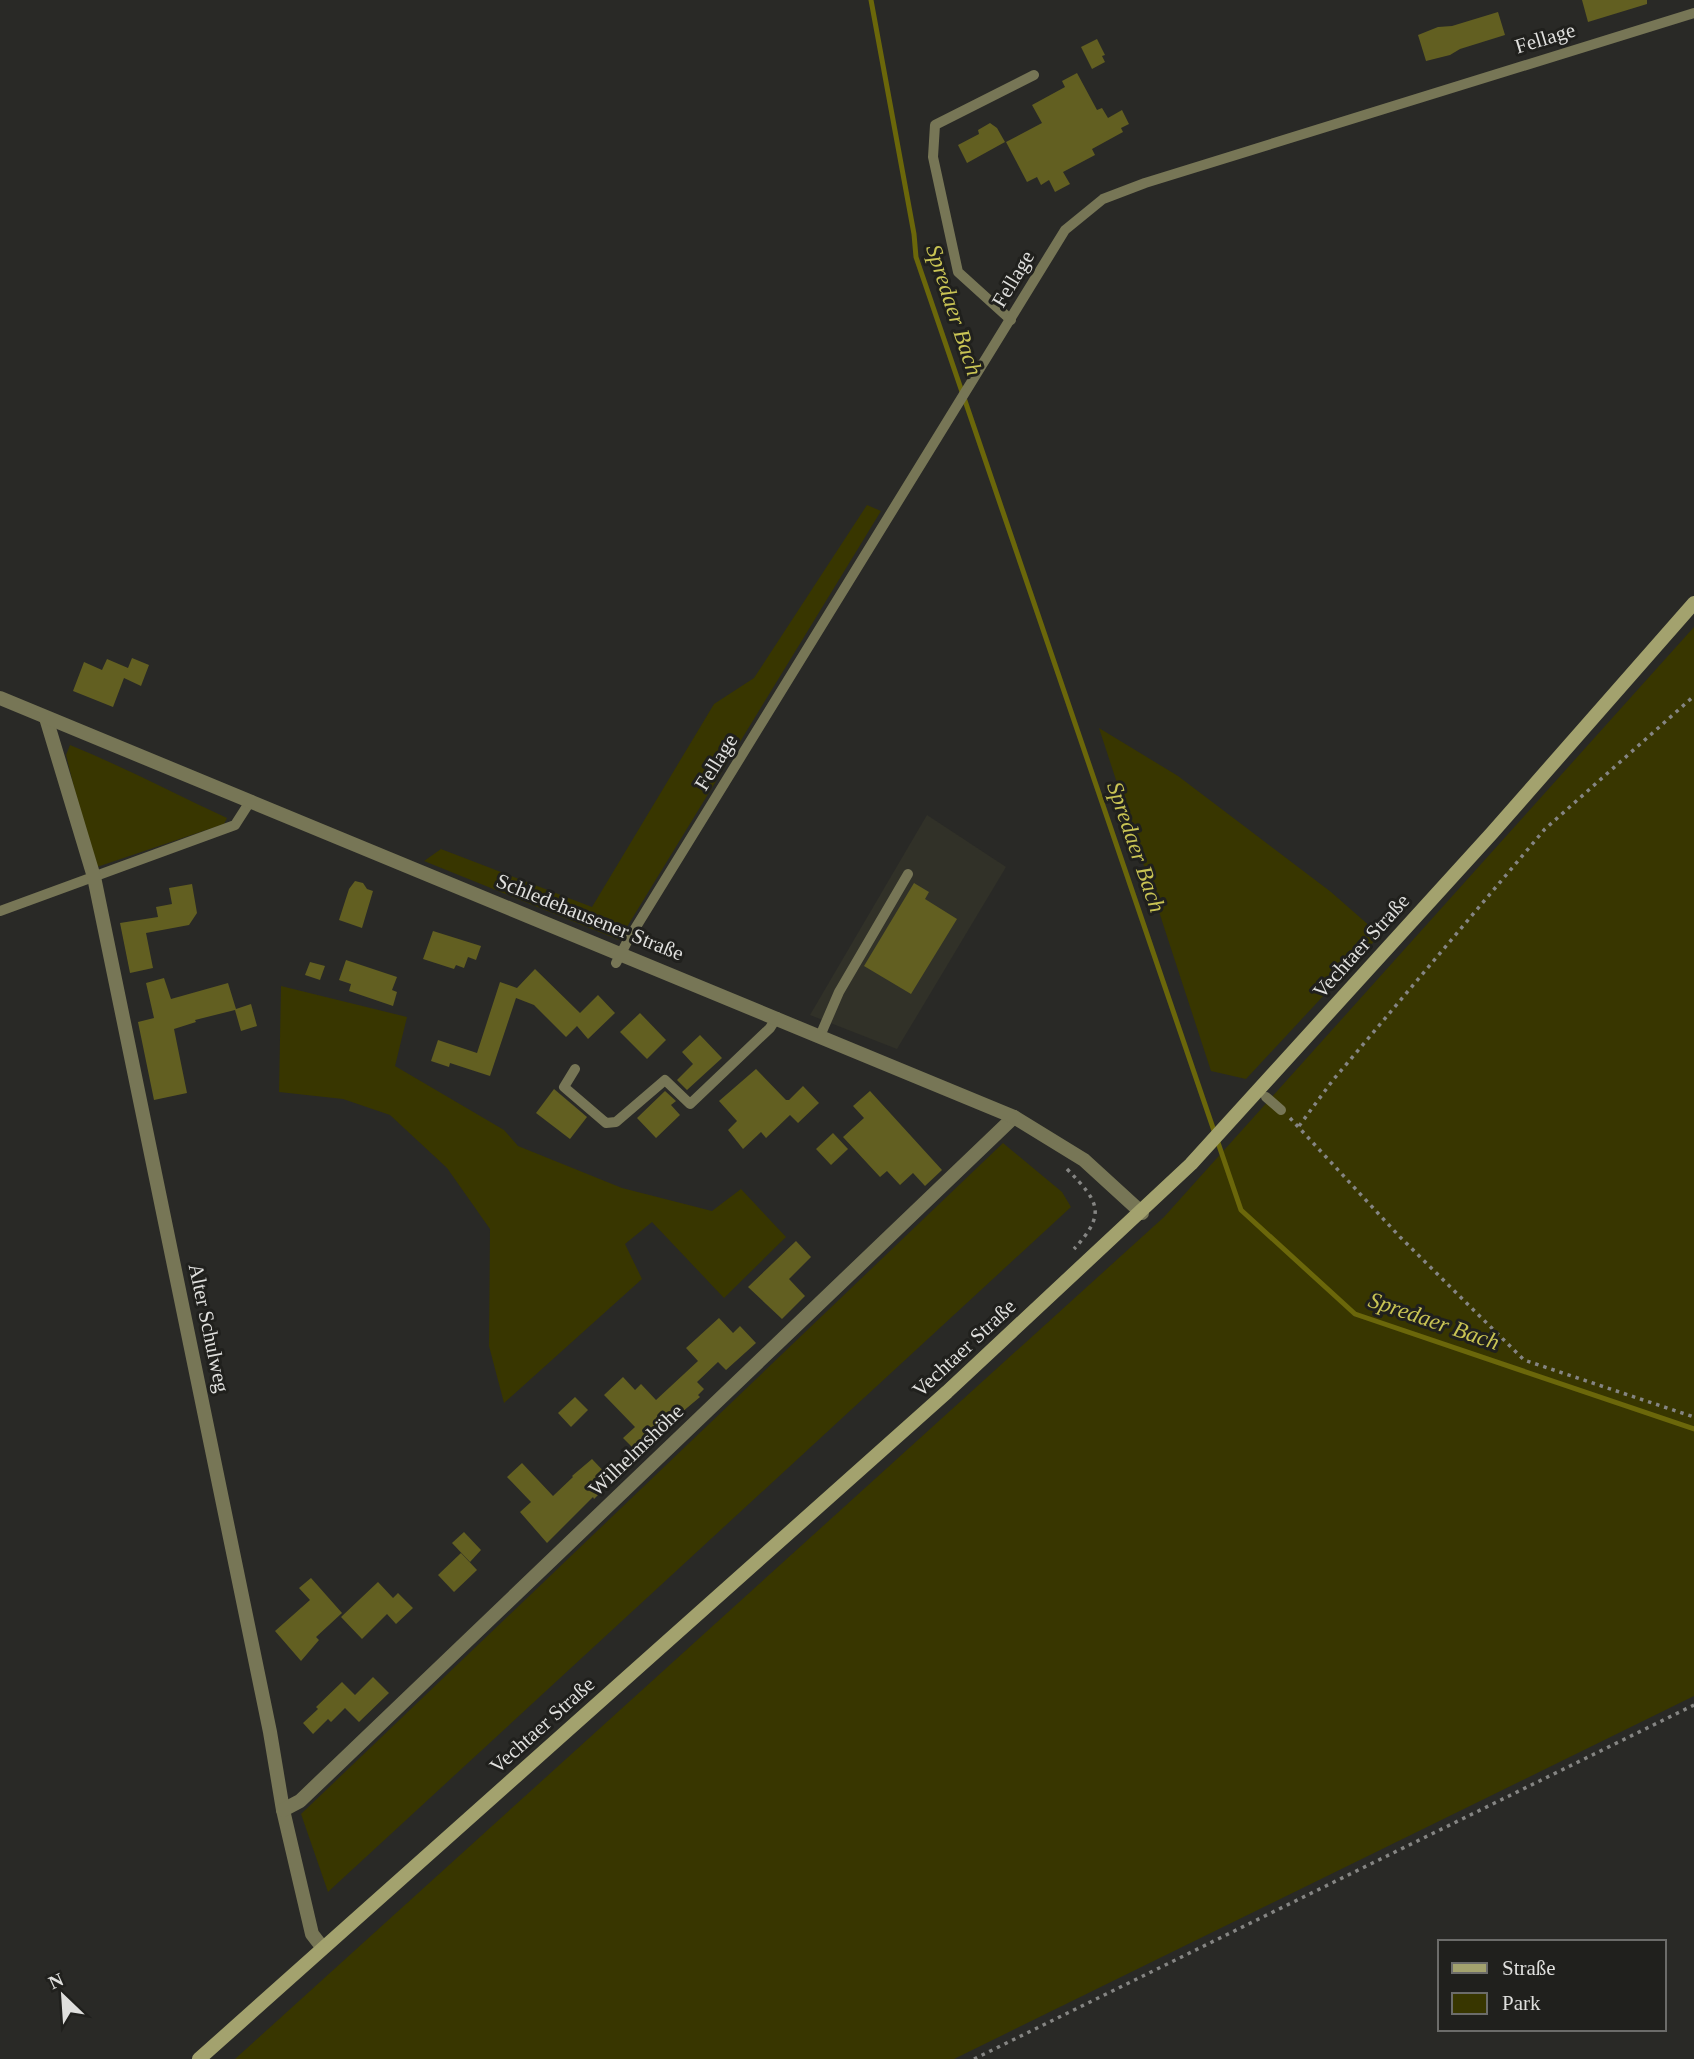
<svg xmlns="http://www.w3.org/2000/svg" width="1694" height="2059" font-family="Georgia,serif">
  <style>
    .built { fill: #313128 }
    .green { fill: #383600 }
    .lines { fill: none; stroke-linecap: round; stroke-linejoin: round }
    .stream { stroke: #6b670a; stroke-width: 5 }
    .building { fill: #625f21 }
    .path { stroke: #858583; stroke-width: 3.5; stroke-dasharray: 3.5 5; stroke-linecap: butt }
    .service { stroke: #777656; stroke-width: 10 }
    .minor { stroke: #777656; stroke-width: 14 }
    .tertiary { stroke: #777656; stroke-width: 14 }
    .secondary { stroke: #a3a26e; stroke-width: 14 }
    .labels { text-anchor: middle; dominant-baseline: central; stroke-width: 6; stroke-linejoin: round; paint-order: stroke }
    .street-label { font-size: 21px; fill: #dfdfdd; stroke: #20201d }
    .water-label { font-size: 23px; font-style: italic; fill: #c9c454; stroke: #20201d }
  </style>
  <rect width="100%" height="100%" fill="#292926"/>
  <!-- built -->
  <path class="built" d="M927,815L1006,867L897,1049L810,1015Z"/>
  <!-- green -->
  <g class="green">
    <path d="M867,505L881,511L619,940L424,861L441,849L592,907L714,704L754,678Z"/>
    <path d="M1694,627V1696L954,2059H235L1164,1217Z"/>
    <path d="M1099,728L1178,776L1331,892L1380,935L1246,1079L1211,1071Z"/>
    <path d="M70,745C124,767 175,794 227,818L224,824L94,868L66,755Z"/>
    <path d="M281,986L407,1017L395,1066L504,1130L518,1146L622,1188L712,1211L741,1189L786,1237L724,1298L652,1222L625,1244L642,1279L504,1403L489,1346L490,1229L447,1168L390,1115L343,1099L279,1092Z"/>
    <path d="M1003,1143L1062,1192L1071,1207L328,1892L301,1814Z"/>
  </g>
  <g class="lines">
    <!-- stream -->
    <path class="stream" d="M871,0L914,234L916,257L1241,1210L1355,1314L1694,1429"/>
  </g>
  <!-- building -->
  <g class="building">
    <path d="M1582,0H1647V4L1588,22Z"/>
    <path d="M1498,12L1505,35L1460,49L1450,55L1426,61L1418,35L1438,27L1452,26Z"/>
    <path d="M1097,39L1105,55L1102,56L1105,62L1092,69L1081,47Z"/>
    <path d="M1077,73L1097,110L1102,108L1108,118L1122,110L1129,124L1121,128L1123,132L1092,149L1095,155L1063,172L1070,184L1055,192L1049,180L1041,185L1037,177L1027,182L1006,142L1042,123L1032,105L1065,87L1062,81Z"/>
    <path d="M990,123L997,128L1005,142L967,163L958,145L979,134L978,130Z"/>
    <path d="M132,658L149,665L141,686L124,678L113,707L73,691L84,662L102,670L107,659L128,668Z"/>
    <path d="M355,881L363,883L367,889L373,891L362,928L339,920L349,889Z"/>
    <path d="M914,883L929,892L925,899L957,919L911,994L864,966Z"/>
    <path d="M192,884L197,913L189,925L146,933L153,968L130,973L120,923L158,917L156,907L172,904L169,888Z"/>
    <path d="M433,931L481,946L476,960L468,957L464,968L456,965L454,969L423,959Z"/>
    <path d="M346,960L397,977L392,990L397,992L393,1006L349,991L351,984L339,980Z"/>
    <path d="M310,962L325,966L320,980L305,975Z"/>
    <path d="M535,969L580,1013L598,995L615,1013L588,1039L577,1026L566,1037L534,1005L516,998L490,1076L450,1063L449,1067L431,1061L438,1040L477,1053L500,982L517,988Z"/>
    <path d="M164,978L171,999L228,983L236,1009L251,1004L257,1026L241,1031L235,1010L195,1020L196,1022L174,1029L187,1093L154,1100L138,1022L154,1018L146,983Z"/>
    <path d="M640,1013L666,1040L647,1059L620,1032Z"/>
    <path d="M700,1035L722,1058L687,1090L677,1080L693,1064L682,1052Z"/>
    <path d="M756,1069L786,1100H789L803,1086L819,1103L798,1123L790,1115L766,1138L761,1132L743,1149L728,1130L737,1121L719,1101Z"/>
    <path d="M554,1089L587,1117L570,1139L536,1113Z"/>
    <path d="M665,1091L676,1101L671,1105L680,1115L656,1138L637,1118Z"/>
    <path d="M870,1091L942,1170L925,1186L913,1173L900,1185L887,1171L880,1177L843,1137L864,1118L853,1106Z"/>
    <path d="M833,1133L848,1149L831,1165L816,1149Z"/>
    <path d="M796,1241L811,1257L789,1279L805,1296L782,1319L748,1287Z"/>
    <path d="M719,1318L733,1333L740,1326L756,1343L726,1370L718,1362L697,1382L704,1389L698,1395L700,1397L663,1428L665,1430L639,1454L623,1438L635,1427L604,1395L623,1377L635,1390L641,1384L656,1400L698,1361L686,1348Z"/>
    <path d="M575,1397L588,1410L571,1427L558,1413Z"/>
    <path d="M592,1459L611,1479L603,1487L604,1489L594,1499L593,1497L547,1543L520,1512L531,1502L507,1477L522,1463L553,1496L573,1477L572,1476Z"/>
    <path d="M464,1532L481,1550L470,1562L452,1543Z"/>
    <path d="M461,1553L477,1570L454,1592L438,1575Z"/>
    <path d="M311,1578L342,1613L316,1637L319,1640L301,1661L275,1631L310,1600L299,1588Z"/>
    <path d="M378,1582L393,1598L398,1593L413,1608L396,1624L387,1614L362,1639L341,1617Z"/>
    <path d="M373,1677L389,1693L359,1722L345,1708L331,1722L328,1719L313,1734L303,1723L318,1709L316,1707L342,1682L355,1695Z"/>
  </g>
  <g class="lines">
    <!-- path -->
    <g class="path">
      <path d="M1290,1118L1400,1237L1524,1360L1694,1417"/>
      <path d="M1299,1126L1333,1080L1545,829L1694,696"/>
      <path d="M1067,1169C1099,1202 1107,1213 1074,1249"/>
      <path d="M974,2059L1694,1705"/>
    </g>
    <!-- service -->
    <g class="service">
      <path d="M1011,320L958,272L933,157L935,125L1034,75"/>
      <path d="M0,911L235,825L251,800"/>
      <path d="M616,963L628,940L1065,230L1103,199L1145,183L1694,13"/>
      <path d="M820,1036L839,992L908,874"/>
      <path d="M575,1069L564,1087L606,1123L616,1122L665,1080L690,1104L770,1028L777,1017"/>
      <path d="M1266,1097L1281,1110"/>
    </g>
    <!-- minor -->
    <g class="minor">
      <path d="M46,718L94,877L270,1732L283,1810L312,1934L322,1947"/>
      <path d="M283,1810L300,1801L1014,1117"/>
    </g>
    <!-- tertiary -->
    <path class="tertiary" d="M0,698L1014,1117L1084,1160L1142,1213"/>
    <!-- secondary -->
    <path class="secondary" d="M199,2059L947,1392L1191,1164L1492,833L1694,603"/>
  </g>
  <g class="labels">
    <!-- street labels -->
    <g class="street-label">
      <text transform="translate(1545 38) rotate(-17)">Fellage</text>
      <text transform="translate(1013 279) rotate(-59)">Fellage</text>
      <text transform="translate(716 762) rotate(-58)">Fellage</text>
      <text transform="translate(590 917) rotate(22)">Schledehausener Straße</text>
      <text transform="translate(1361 946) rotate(-48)">Vechtaer Straße</text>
      <text transform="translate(209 1328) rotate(78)">Alter Schulweg</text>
      <text transform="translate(964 1348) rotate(-43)">Vechtaer Straße</text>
      <text transform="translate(636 1450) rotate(-44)">Wilhelmshöhe</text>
      <text transform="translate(542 1725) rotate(-42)">Vechtaer Straße</text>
    </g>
    <!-- water labels -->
    <g class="water-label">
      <text transform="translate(954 310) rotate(72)">Spredaer Bach</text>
      <text transform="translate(1136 847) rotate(71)">Spredaer Bach</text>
      <text transform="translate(1434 1321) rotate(19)">Spredaer Bach</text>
    </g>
  </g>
  <!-- legend -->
  <rect x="1438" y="1940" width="228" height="91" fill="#20201d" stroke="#6c6c6a" stroke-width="2"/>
  <rect x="1452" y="1963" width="35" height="10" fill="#a3a26e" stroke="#6c6c6a" stroke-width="2"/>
  <text x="1502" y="1975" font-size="21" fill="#dfdfdd">Straße</text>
  <rect x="1452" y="1993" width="35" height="21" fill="#383600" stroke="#6c6c6a" stroke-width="2"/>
  <text x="1502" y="2010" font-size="21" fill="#dfdfdd">Park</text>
  <!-- north arrow -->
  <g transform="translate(63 1996) rotate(335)" stroke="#20201d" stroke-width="5" paint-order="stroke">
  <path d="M0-5L12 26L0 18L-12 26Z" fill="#dfdfdd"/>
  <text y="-10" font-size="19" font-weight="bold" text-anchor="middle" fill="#dfdfdd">N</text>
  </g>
</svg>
